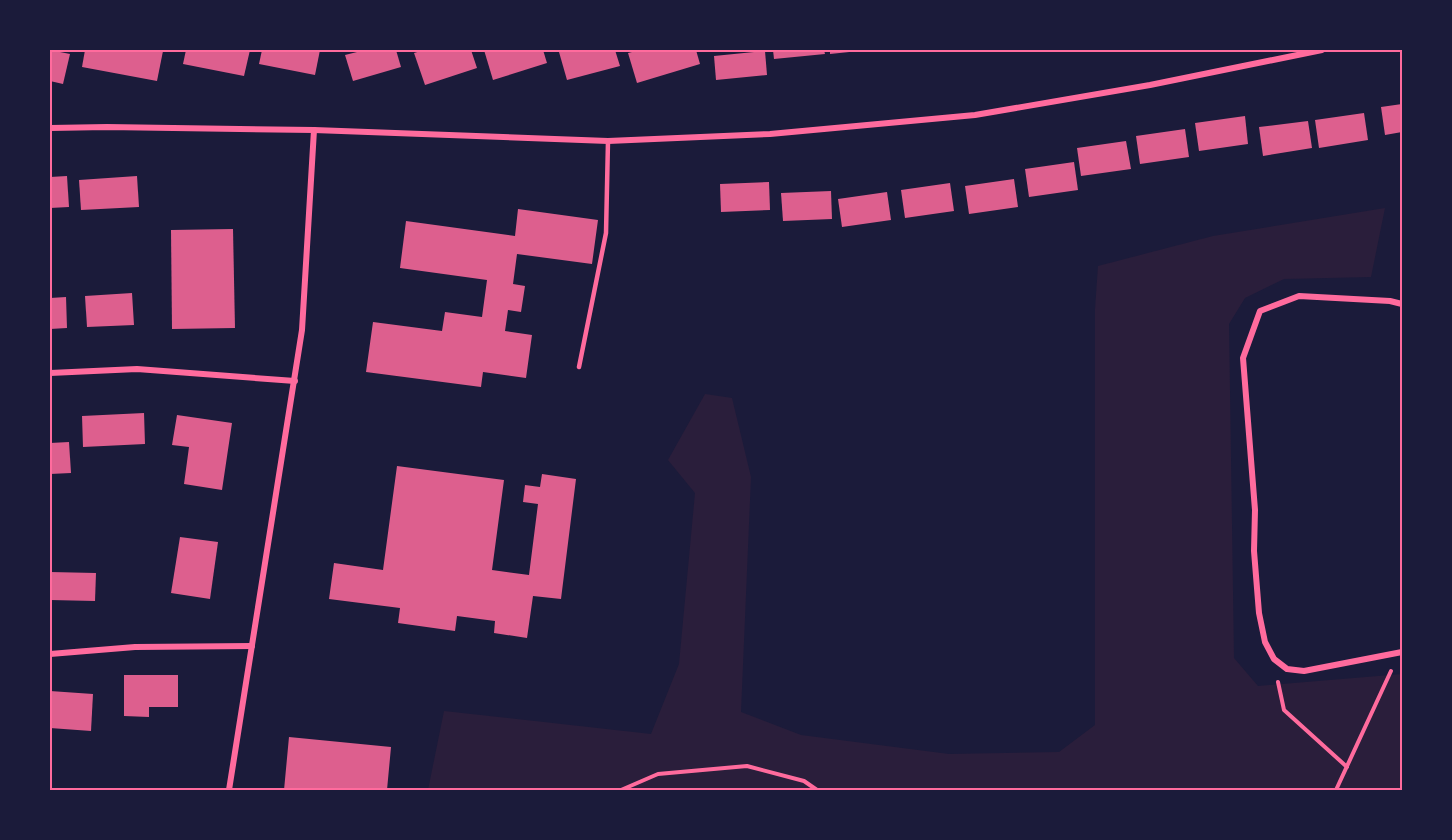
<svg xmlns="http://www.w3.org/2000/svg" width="1452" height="840" font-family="Commissioner,sans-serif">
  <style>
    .green { fill: #2a1e3b }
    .building { fill: #dd5f8e }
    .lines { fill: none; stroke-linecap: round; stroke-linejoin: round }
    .path { stroke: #ff6b9d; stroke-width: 4 }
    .service { stroke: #ff6b9d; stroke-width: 4.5 }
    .minor { stroke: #ff6b9d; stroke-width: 6 }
    .neatline { fill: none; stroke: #ff6b9d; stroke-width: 2 }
  </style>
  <rect width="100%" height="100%" fill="#1b1b3a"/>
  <!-- green -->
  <path class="green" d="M1385,208L1371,277L1284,279L1245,298L1229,324L1234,658L1258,686L1402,674V790H428L444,711L651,734L679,664L695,493L668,460L705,394L732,398L751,477L741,712L801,735L949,754L1059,752L1095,725V309L1098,266L1213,236Z"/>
  <!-- building -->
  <g class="building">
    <path d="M50,50L70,54L63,84L50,81Z"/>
    <path d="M85,50H153L163,51L157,81L82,67Z"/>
    <path d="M186,50H250L244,76L183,64Z"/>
    <path d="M262,50H320L315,75L259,64Z"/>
    <path d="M365,50H396L401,67L353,81L345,55Z"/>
    <path d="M424,50H471L477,68L425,85L414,53Z"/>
    <path d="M484,50H543L547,63L493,80Z"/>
    <path d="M569,50H615L620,66L567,80L559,52Z"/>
    <path d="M640,50H696L700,64L637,83L628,53Z"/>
    <path d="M773,50H824L825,54L774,59Z"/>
    <path d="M830,50H859V51L830,54Z"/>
    <path d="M765,51L767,75L716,80L714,56Z"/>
    <path d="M1402,104V132L1385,135L1381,107Z"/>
    <path d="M1364,113L1368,140L1319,148L1315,120Z"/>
    <path d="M1245,116L1248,144L1199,151L1195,123Z"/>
    <path d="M1308,121L1312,148L1263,156L1259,127Z"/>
    <path d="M1185,129L1189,157L1140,164L1136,136Z"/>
    <path d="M1126,141L1131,169L1081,176L1077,148Z"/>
    <path d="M1074,162L1078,190L1029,197L1025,169Z"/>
    <path d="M67,176L69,207L50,208V177Z"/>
    <path d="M137,176L139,207L81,210L79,180Z"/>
    <path d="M1014,179L1018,207L969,214L965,186Z"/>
    <path d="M769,182L770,210L721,212L720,184Z"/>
    <path d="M950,183L954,211L905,218L901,190Z"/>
    <path d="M831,191L832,219L783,221L781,193Z"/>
    <path d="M887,192L891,220L842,227L838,199Z"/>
    <path d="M518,209L598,220L592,264L517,254L513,284L525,286L521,312L508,310L505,331L532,335L526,378L483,372L481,387L366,372L373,322L442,331L445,312L482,317L487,280L400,268L406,221L515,236Z"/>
    <path d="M233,229L235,328L172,329L171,230Z"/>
    <path d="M132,293L134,325L87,327L85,296Z"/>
    <path d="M66,297L67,328L50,329V298Z"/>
    <path d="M144,413L145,444L83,447L82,416Z"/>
    <path d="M177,415L232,423L222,490L184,484L189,447L172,445Z"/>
    <path d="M69,442L71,473L50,474V443Z"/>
    <path d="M397,466L504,480L492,570L529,575L538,504L523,502L525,485L540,487L542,474L576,479L561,599L533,596L527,638L494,633L495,621L457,616L455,631L398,623L400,608L329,599L334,563L383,570Z"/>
    <path d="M180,537L218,542L210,599L171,593Z"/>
    <path d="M50,572L96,573L95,601L50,600Z"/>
    <path d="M124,675H178V707H149V717L124,716Z"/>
    <path d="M50,691L93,694L91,731L50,728Z"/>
    <path d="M289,737L391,747L387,790H284Z"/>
  </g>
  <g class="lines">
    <!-- path -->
    <g class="path">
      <path d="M1278,682L1284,710L1347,767"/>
      <path d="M621,790L658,774L747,766L804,781L817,790"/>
      <path d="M1336,790L1391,671"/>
    </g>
    <!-- service -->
    <path class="service" d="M579,367L606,233L608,141"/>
    <!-- minor -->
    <g class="minor">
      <path d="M50,128L107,127L314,130L608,141L770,134L975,115L1150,85L1322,50"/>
      <path d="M1402,304L1390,301L1299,296L1260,311L1243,358L1255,510L1254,551L1259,613L1265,642L1274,659L1287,669L1304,671L1402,652"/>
      <path d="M50,373L137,369L295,381"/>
      <path d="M50,654L135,647L252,646"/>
      <path d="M229,790L302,330L314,130"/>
    </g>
  </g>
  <!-- border -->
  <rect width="1452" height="840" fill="none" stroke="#1b1b3a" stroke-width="102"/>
  <rect x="51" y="51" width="1350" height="738" class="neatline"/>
</svg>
